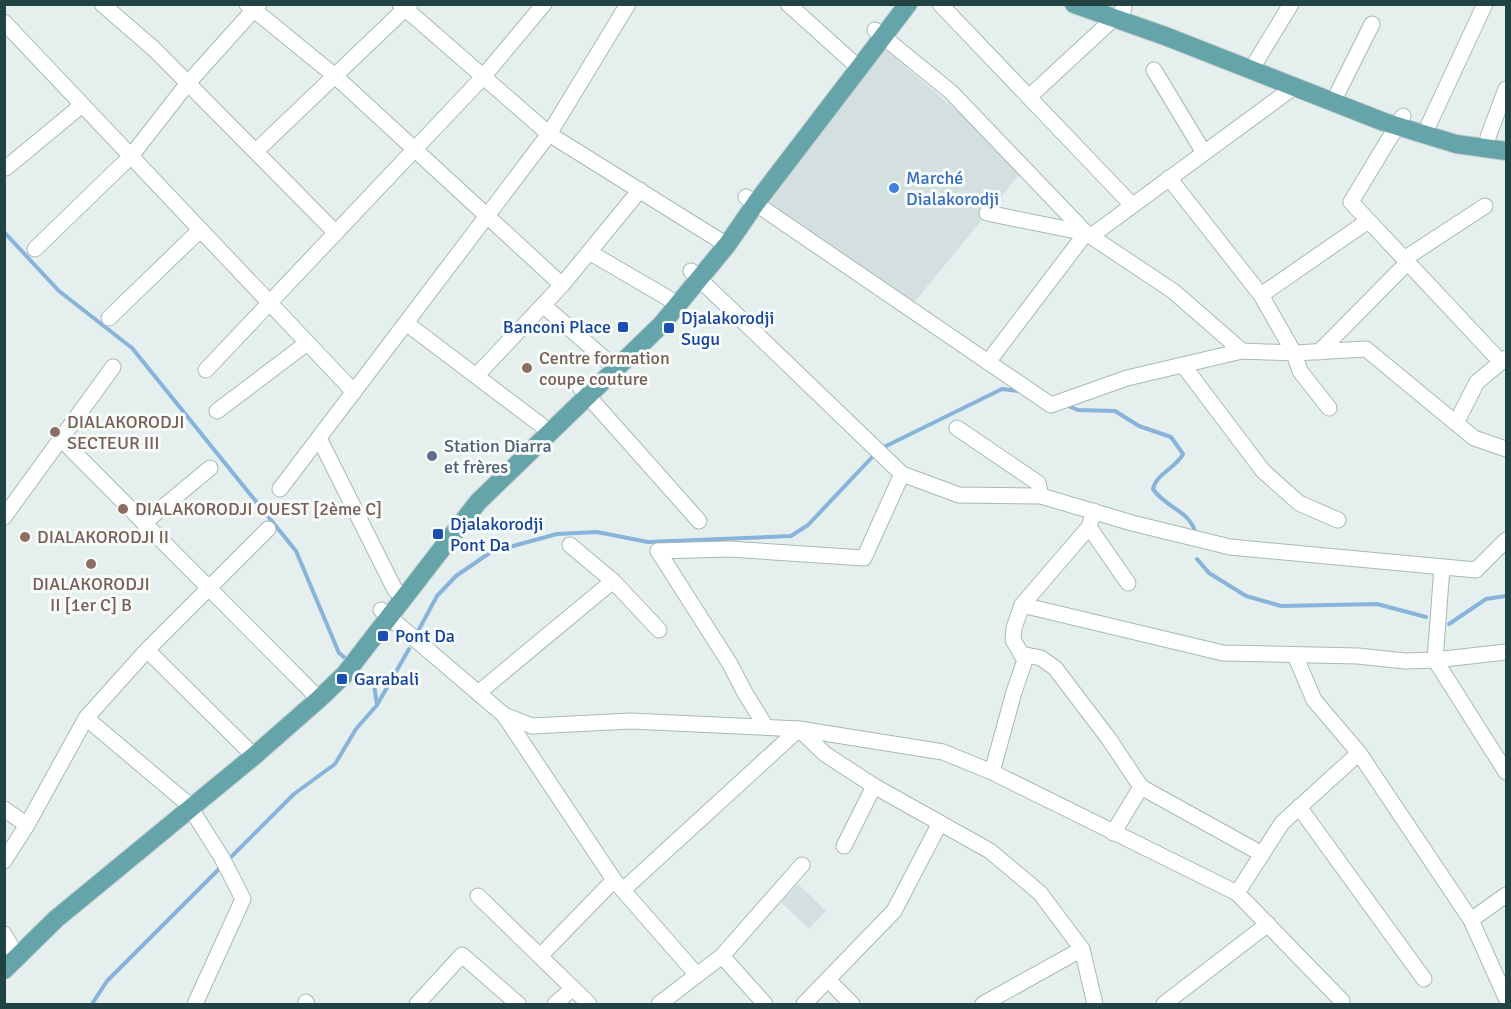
<svg xmlns="http://www.w3.org/2000/svg" width="1511" height="1009" font-family="Signika,sans-serif">
  <style>
    .built { fill: #d3e0df }
    .lines { fill: none; stroke-linecap: round; stroke-linejoin: round }
    .stream { stroke: #88b3da; stroke-width: 4 }
    .minor-casing { stroke: #a7b9b8; stroke-width: 17 }
    .major-casing { stroke: #c1cacb; stroke-width: 20 }
    .minor { stroke: #fff; stroke-width: 15 }
    .major { stroke: #65a5aa; stroke-width: 18 }
    .shop-dot { fill: #3f7fe0; stroke: #f7fbfa; stroke-width: 2 }
    .transit-dot { fill: #1a4fb4; stroke: #f7fbfa; stroke-width: 2 }
    .education-dot { fill: #8d6e63; stroke: #f7fbfa; stroke-width: 2 }
    .service-dot { fill: #5c6f8a; stroke: #f7fbfa; stroke-width: 2 }
    .labels { text-anchor: middle; dominant-baseline: central; stroke-width: 6; stroke-linejoin: round; paint-order: stroke }
    .shop-label { font-size: 18px; fill: #366cbe; stroke: #f7fbfa; text-anchor: start }
    .transit-label { font-size: 18px; fill: #164399; stroke: #f7fbfa; text-anchor: start }
    .education-label { font-size: 18px; fill: #785e54; stroke: #f7fbfa; text-anchor: start }
    .service-label { font-size: 18px; fill: #4e5e75; stroke: #f7fbfa; text-anchor: start }
  </style>
  <rect width="100%" height="100%" fill="#e5f0ee"/>
  <!-- built -->
  <g class="built">
    <path d="M879,44L1024,169L911,306L767,207Z"/>
    <path d="M798,884L826,911L809,929L781,902Z"/>
  </g>
  <g class="lines">
    <!-- stream -->
    <g class="stream">
      <path d="M4,232L59,291L132,348L296,551L339,653L349,661"/>
      <path d="M1066,405L1078,410L1115,411L1139,426L1171,437L1183,454C1176,468 1156,474 1153,489C1166,508 1188,510 1195,531"/>
      <path d="M882,448L1002,389L1019,391"/>
      <path d="M1197,559L1209,573L1246,596L1281,606L1377,604L1426,617"/>
      <path d="M1449,624L1486,599L1506,596"/>
      <path d="M417,633L437,596L456,576L491,552L557,534L597,532L648,542L791,536L808,525L876,453"/>
      <path d="M357,668L374,685L377,705"/>
      <path d="M228,860L294,794L335,764L356,729L377,705L409,649"/>
      <path d="M92,1004L107,981L223,865"/>
    </g>
    <!-- minor casing -->
    <g class="minor-casing">
      <g id="minor">
        <path d="M102,4L154,49L336,233"/>
        <path d="M247,4L335,76L562,285"/>
        <path d="M400,4L549,134L727,245"/>
        <path d="M788,4L859,68"/>
        <path d="M940,4L1132,205"/>
        <path d="M4,22L354,392"/>
        <path d="M875,30L951,92L1086,233L1173,291L1242,351"/>
        <path d="M1257,60L1291,4"/>
        <path d="M1154,70L1204,153"/>
        <path d="M1338,92L1372,24"/>
        <path d="M1029,97L1124,9"/>
        <path d="M1403,116L1351,202L1501,362"/>
        <path d="M1429,124L1485,4"/>
        <path d="M1488,137L1506,89"/>
        <path d="M256,151L410,4"/>
        <path d="M6,168L82,105"/>
        <path d="M1169,178L1261,295L1294,353L1300,371L1329,408"/>
        <path d="M746,197L1051,405L1127,378L1242,351L1294,353L1366,349L1474,438L1506,449"/>
        <path d="M987,213L1086,233"/>
        <path d="M1091,236L1294,87"/>
        <path d="M35,249L131,156L188,83L259,4"/>
        <path d="M589,252L678,304"/>
        <path d="M1404,259L1485,206"/>
        <path d="M691,271L902,474L959,495L1041,496L1132,523L1230,547L1476,570L1506,540"/>
        <path d="M1261,295L1368,221"/>
        <path d="M543,305L607,361"/>
        <path d="M109,318L200,230"/>
        <path d="M406,323L541,425"/>
        <path d="M1319,352L1407,263"/>
        <path d="M988,362L1086,233"/>
        <path d="M1183,365L1263,471L1299,503L1338,520"/>
        <path d="M206,370L483,77L544,4"/>
        <path d="M476,376L562,285L640,190"/>
        <path d="M580,387L699,521"/>
        <path d="M217,411L307,343"/>
        <path d="M1456,423L1477,382L1506,358"/>
        <path d="M957,428L1038,483L1041,496"/>
        <path d="M319,438L395,590L404,597"/>
        <path d="M61,439L319,699"/>
        <path d="M280,489L549,134L628,4"/>
        <path d="M4,517L113,367"/>
        <path d="M144,523L210,468"/>
        <path d="M1089,527L1128,583"/>
        <path d="M570,545L613,581L659,630"/>
        <path d="M658,551L729,549L864,558L902,474"/>
        <path d="M658,551L730,664L745,693L766,727"/>
        <path d="M1442,567L1435,660L1506,772"/>
        <path d="M1022,605L1223,653L1358,656L1405,661L1435,660L1506,652"/>
        <path d="M381,610L504,715L532,726L631,721L799,729L825,754L874,786L990,851L1040,893L1082,949L1095,1004"/>
        <path d="M147,650L254,756"/>
        <path d="M1021,654L1041,658L1055,668L1109,739L1141,787L1262,854"/>
        <path d="M1295,655L1314,700L1359,753L1471,920L1506,998"/>
        <path d="M478,693L613,581"/>
        <path d="M504,715L614,880L697,975"/>
        <path d="M86,718L188,804L222,858L243,899L195,1004"/>
        <path d="M992,772L1014,692L1025,660L1013,640L1014,628L1022,605L1089,527L1094,511"/>
        <path d="M1299,807L1424,979"/>
        <path d="M4,809L27,825"/>
        <path d="M1113,833L1141,787"/>
        <path d="M844,846L874,786"/>
        <path d="M4,861L27,825L86,718L147,650L268,529"/>
        <path d="M623,890L799,729L943,752L992,772L1237,893L1342,1001"/>
        <path d="M1237,893L1282,823L1359,753"/>
        <path d="M478,896L589,1004"/>
        <path d="M1471,920L1506,895"/>
        <path d="M4,934L17,957"/>
        <path d="M541,955L614,880"/>
        <path d="M722,956L765,1004"/>
        <path d="M828,980L852,1004"/>
        <path d="M306,1002L307,1004"/>
        <path d="M417,1004L462,955L518,1004"/>
        <path d="M555,1004L573,988"/>
        <path d="M659,1004L722,956L802,865"/>
        <path d="M804,1004L894,911L940,823"/>
        <path d="M983,1004L1082,949"/>
        <path d="M1164,1004L1268,924"/>
      </g>
    </g>
    <!-- major casing -->
    <g class="major-casing">
      <g id="major">
        <path d="M1074,4L1165,36L1384,122L1456,144L1506,151"/>
        <path d="M4,970L56,919L254,756L319,699L345,674L478,502L661,325L727,245L756,203L908,4"/>
      </g>
    </g>
    <!-- minor -->
    <use href="#minor" class="minor"/>
    <!-- major -->
    <use href="#major" class="major"/>
  </g>
  <!-- markers -->
  <circle class="shop-dot" cx="894" cy="188" r="6"/>
  <g class="transit-dot">
    <rect x="617" y="321" width="12" height="12" rx="3"/>
    <rect x="663" y="322" width="12" height="12" rx="3"/>
    <rect x="432" y="528" width="12" height="12" rx="3"/>
    <rect x="377" y="630" width="12" height="12" rx="3"/>
    <rect x="336" y="673" width="12" height="12" rx="3"/>
  </g>
  <g class="education-dot">
    <circle cx="527" cy="368" r="6"/>
    <circle cx="55" cy="432" r="6"/>
    <circle cx="123" cy="509" r="6"/>
    <circle cx="25" cy="537" r="6"/>
    <circle cx="91" cy="564" r="6"/>
  </g>
  <circle class="service-dot" cx="432" cy="456" r="6"/>
  <g class="labels">
    <!-- shop labels -->
    <g class="shop-label">
      <text x="906" y="178">Marché<tspan x="906" dy="21">Dialakorodji</tspan></text>
    </g>
    <!-- transit labels -->
    <g class="transit-label">
      <text x="681" y="318">Djalakorodji<tspan x="681" dy="21">Sugu</tspan></text>
      <text x="611" y="327" text-anchor="end">Banconi Place</text>
      <text x="450" y="524">Djalakorodji<tspan x="450" dy="21">Pont Da</tspan></text>
      <text x="395" y="636">Pont Da</text>
      <text x="354" y="679">Garabali</text>
    </g>
    <!-- education labels -->
    <g class="education-label">
      <text x="539" y="358">Centre formation<tspan x="539" dy="21">coupe couture</tspan></text>
      <text x="67" y="422">DIALAKORODJI<tspan x="67" dy="21">SECTEUR III</tspan></text>
      <text x="135" y="509">DIALAKORODJI OUEST [2ème C]</text>
      <text x="37" y="537">DIALAKORODJI II</text>
      <text x="91" y="584" text-anchor="middle">DIALAKORODJI<tspan x="91" dy="21">II [1er C] B</tspan></text>
    </g>
    <!-- service labels -->
    <g class="service-label">
      <text x="444" y="446">Station Diarra<tspan x="444" dy="21">et frères</tspan></text>
    </g>
  </g>
  <!-- border -->
  <rect width="1511" height="1009" fill="none" stroke="#224344" stroke-width="12"/>
</svg>
